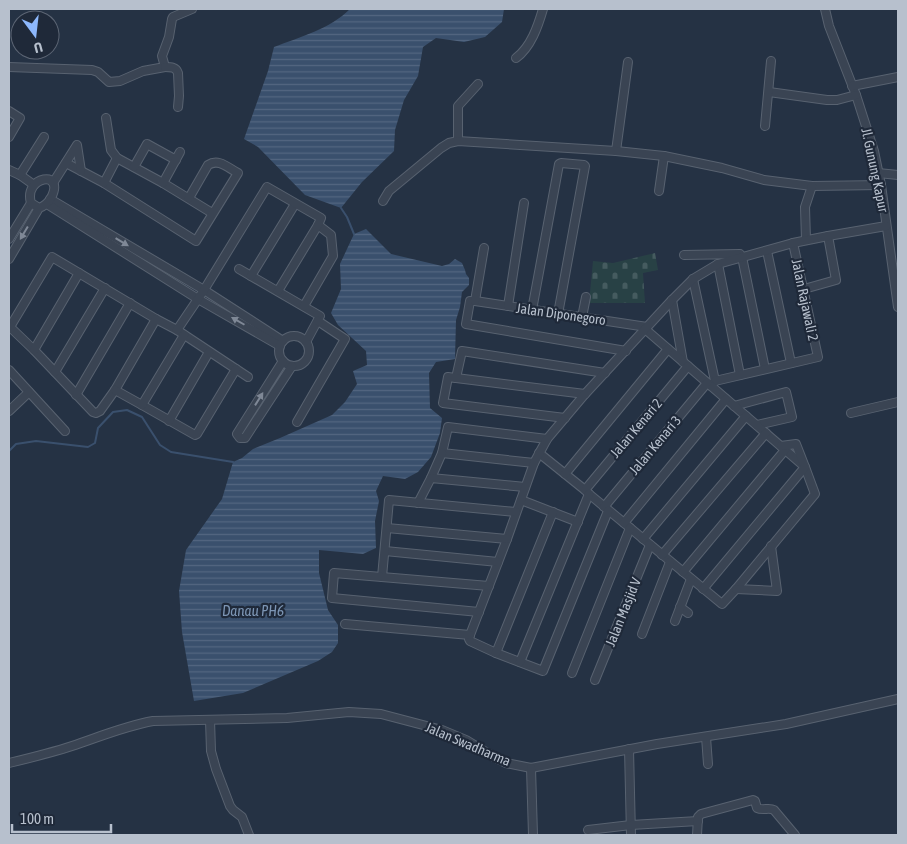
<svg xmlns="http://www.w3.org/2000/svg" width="907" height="844" font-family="'Asap Condensed',sans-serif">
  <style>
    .cemetery { fill: url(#cemetery-stones) }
    .water { fill: url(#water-rules) }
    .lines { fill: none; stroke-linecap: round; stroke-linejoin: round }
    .stream { stroke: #3a506d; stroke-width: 2 }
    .minor-casing { stroke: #586270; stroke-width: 10 }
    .minor { stroke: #3a4453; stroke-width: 8 }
    .oneway { fill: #7f8896 }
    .labels { text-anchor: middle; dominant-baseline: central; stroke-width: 4.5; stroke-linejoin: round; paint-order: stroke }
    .street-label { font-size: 14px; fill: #b7c0cd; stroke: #1f2939 }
    .water-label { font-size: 15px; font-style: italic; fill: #7d96b5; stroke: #1f2939 }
  </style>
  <defs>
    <pattern id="cemetery-stones" width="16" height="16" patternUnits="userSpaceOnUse" patternTransform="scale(1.25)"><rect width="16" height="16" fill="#284145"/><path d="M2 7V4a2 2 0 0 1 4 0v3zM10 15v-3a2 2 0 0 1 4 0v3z" fill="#455b5f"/></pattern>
    <pattern id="water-rules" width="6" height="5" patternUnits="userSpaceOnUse" patternTransform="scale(1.25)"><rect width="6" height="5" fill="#3a506d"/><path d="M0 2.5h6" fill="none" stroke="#546781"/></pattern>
  </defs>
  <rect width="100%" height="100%" fill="#253244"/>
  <!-- cemetery -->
  <path class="cemetery" d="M655,253L658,270L643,273L645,303H589L593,261L613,263Z"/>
  <!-- water -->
  <g class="water">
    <path d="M350,9H504L502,22L485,37L464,42L436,38L423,47L418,76L404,100L395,130L394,151L362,182L341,208L305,195L258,147L244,139L268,71L274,47C300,37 330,29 350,9Z"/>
    <path d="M366,229L391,254L442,266L449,264L455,259L462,263L465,270L466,274L469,278V285L462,292L460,307L456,320L455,359L436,362L429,373L430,408L442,418L440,433L431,457L418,472L405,479L383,476L376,491L379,501L375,521L376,548L363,554L319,550V573L328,610L338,625V643L332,652L318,661L243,693L194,701L182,632L179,591L186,550L222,499L233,462L242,458L253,449L280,438L332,415L345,402L357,384L353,371L367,365L366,351L338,325L331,313L341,289L340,264L354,234Z"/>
  </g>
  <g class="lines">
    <!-- stream -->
    <g class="stream">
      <path d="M341,208L347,217L354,234"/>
      <path d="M9,451L16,444L36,441L88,447L95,443L98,428L113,412L127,410L142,417L160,445L171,452L233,462"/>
    </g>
    <!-- minor casing -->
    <g class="minor-casing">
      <g id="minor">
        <path d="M825,9L829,26L856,95L874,151L881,185L898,307"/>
        <path d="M516,58C531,47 538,26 543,9"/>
        <path d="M9,67L92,70L98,72L109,82L120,81L143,71L165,67L162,56L169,37L172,19L173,17L192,9"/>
        <path d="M165,67C171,67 176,67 178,73L179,96L178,107"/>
        <path d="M852,86L898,77"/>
        <path d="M769,92L827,100H837L856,95"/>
        <path d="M9,111L20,118L9,137"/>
        <path d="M106,118L111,150L117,158L163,183L212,213"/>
        <path d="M765,126L771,61"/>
        <path d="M458,141V106L478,84"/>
        <path d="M616,151L628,62"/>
        <path d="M66,163L104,183L196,241L238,173C228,168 219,158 208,165L189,198"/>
        <path d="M134,167L147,144L176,160"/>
        <path d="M9,170L20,175L34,185"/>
        <path d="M878,173L898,175"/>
        <path d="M20,175L44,137"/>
        <path d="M53,183L77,145L81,171"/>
        <path d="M104,183L117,158"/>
        <path d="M163,183L180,152"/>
        <path d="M659,191L664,156"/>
        <path d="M50,199L204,290L283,341"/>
        <path d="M383,201L389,191L441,148L449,143L458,141L616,151L664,156L722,168L764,180L812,186L881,185"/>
        <path d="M47,204L198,299L280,346"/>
        <path d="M9,239L31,203"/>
        <path d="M806,240L805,207L812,186"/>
        <path d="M767,251L791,363"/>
        <path d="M684,255L740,254"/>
        <path d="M742,257L765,369"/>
        <path d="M9,259L39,208C45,206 48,203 51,198C66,169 23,176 31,203L39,208"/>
        <path d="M718,264L740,375"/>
        <path d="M239,269L320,316L306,342"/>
        <path d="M251,276L295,204"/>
        <path d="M693,279L715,381"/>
        <path d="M804,289L836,280L828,236"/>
        <path d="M672,300L683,362"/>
        <path d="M475,301H470L466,324L626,351"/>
        <path d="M475,301L647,327"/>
        <path d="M475,301L484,248"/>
        <path d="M304,306L333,256L331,235L318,225"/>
        <path d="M508,306L524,203"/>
        <path d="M532,310L559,164L561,163L584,165L585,166L558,314"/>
        <path d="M582,317L586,297"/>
        <path d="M10,327L52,257L156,319"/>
        <path d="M9,329L10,327L34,350L93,412L96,413L100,411L115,390L156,319L177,330L248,377"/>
        <path d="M177,330L204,290L267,187L321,218L318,225L278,291"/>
        <circle cx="294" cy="351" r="15"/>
        <path d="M34,350L79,273"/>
        <path d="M283,361L237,434L240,438H245L292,366"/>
        <path d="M9,370L65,431"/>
        <path d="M55,372L105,288"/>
        <path d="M456,378L462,351L605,373"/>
        <path d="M711,386L715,381L818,357L793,243"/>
        <path d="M115,390L142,405L195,435L197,434L236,369"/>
        <path d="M76,395L130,303"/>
        <path d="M142,405L184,335"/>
        <path d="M734,406L786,392L792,417L757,425"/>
        <path d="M9,411L29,392"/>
        <path d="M851,413L898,402"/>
        <path d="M565,418L443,403L448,377L585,394"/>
        <path d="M169,421L209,352"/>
        <path d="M297,422L345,339L318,321"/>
        <path d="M539,453L585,490L589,494L722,604L736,589L815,494L805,467L645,329"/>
        <path d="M534,463L442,453L448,427L547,439"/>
        <path d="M565,474L668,349"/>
        <path d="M431,478L442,453"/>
        <path d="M585,490L688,366"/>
        <path d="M521,500L578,522"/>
        <path d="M418,503L431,478L525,487"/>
        <path d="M604,507L707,383"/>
        <path d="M608,511L543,671L496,653L470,641L469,639L470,635L507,539L534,463L547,439L585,394L672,300L693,279L718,264L793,243L828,236L886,226"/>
        <path d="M624,523L726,399"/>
        <path d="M387,528L507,539"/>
        <path d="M643,539L746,416"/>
        <path d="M385,551L498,562"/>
        <path d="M662,555L766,433"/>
        <path d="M683,572L785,450"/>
        <path d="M382,577L389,500L516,512"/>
        <path d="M703,589L805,467L796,444L781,446"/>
        <path d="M736,589L777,591L771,546"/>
        <path d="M680,607L688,613"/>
        <path d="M479,612L332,598L334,573L489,586"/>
        <path d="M675,621L691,579"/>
        <path d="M345,624L470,635"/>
        <path d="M642,634L670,562"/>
        <path d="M496,653L553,512"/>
        <path d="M520,662L589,494"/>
        <path d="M572,673L630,528"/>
        <path d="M595,680L650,545"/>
        <path d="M210,720L211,751L216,769L230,806L233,810L242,817L249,835"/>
        <path d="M706,737L708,764"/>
        <path d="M629,749L631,835"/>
        <path d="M9,763C30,758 51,753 72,746C99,737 125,726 153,721L287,718L349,712L381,714L442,730L466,740L494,757L506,763L531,768L657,744L786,724L898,699"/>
        <path d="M531,768L533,835"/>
        <path d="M588,830L631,825L698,821"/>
        <path d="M697,835L698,817L701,814L753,800L755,801L757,808C763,811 769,807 774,810L795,835"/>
      </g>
    </g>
    <!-- minor -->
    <use href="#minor" class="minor"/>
  </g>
  <!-- one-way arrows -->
  <defs><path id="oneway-solid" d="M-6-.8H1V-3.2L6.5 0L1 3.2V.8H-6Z" transform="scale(1.25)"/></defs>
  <g class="oneway">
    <use href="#oneway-solid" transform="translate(24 233) rotate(121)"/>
    <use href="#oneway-solid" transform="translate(122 242) rotate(31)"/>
    <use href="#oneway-solid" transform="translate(238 321) rotate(-150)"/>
    <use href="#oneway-solid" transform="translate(259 399) rotate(-58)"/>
  </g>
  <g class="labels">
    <!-- street labels -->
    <g class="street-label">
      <text transform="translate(875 170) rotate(78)">Jl. Gunung Kapur</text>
      <text transform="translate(805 300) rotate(78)">Jalan Rajawali 2</text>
      <text transform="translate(561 314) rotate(8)">Jalan Diponegoro</text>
      <text transform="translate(636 428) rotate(-50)">Jalan Kenari 2</text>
      <text transform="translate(655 445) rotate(-50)">Jalan Kenari 3</text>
      <text transform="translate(623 612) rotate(-68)">Jalan Masjid V</text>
      <text transform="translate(468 744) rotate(23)">Jalan Swadharma</text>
    </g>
    <!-- water labels -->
    <g class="water-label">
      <text x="253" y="610">Danau PH6</text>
    </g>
  </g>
  <!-- border -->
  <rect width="907" height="844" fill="none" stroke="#b7c0cd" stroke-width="20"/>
  <!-- north arrow -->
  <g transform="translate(35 35) rotate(165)"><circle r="24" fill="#1f2939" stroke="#5c6574"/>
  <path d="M0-4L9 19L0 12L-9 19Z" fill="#8db8fd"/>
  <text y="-8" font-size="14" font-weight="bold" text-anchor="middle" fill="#b7c0cd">U</text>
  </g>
  <!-- scale -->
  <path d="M12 824v8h99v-8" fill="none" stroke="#b7c0cd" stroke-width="2.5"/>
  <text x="20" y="824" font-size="15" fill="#b7c0cd" stroke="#1f2939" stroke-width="4" paint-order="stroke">100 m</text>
</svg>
